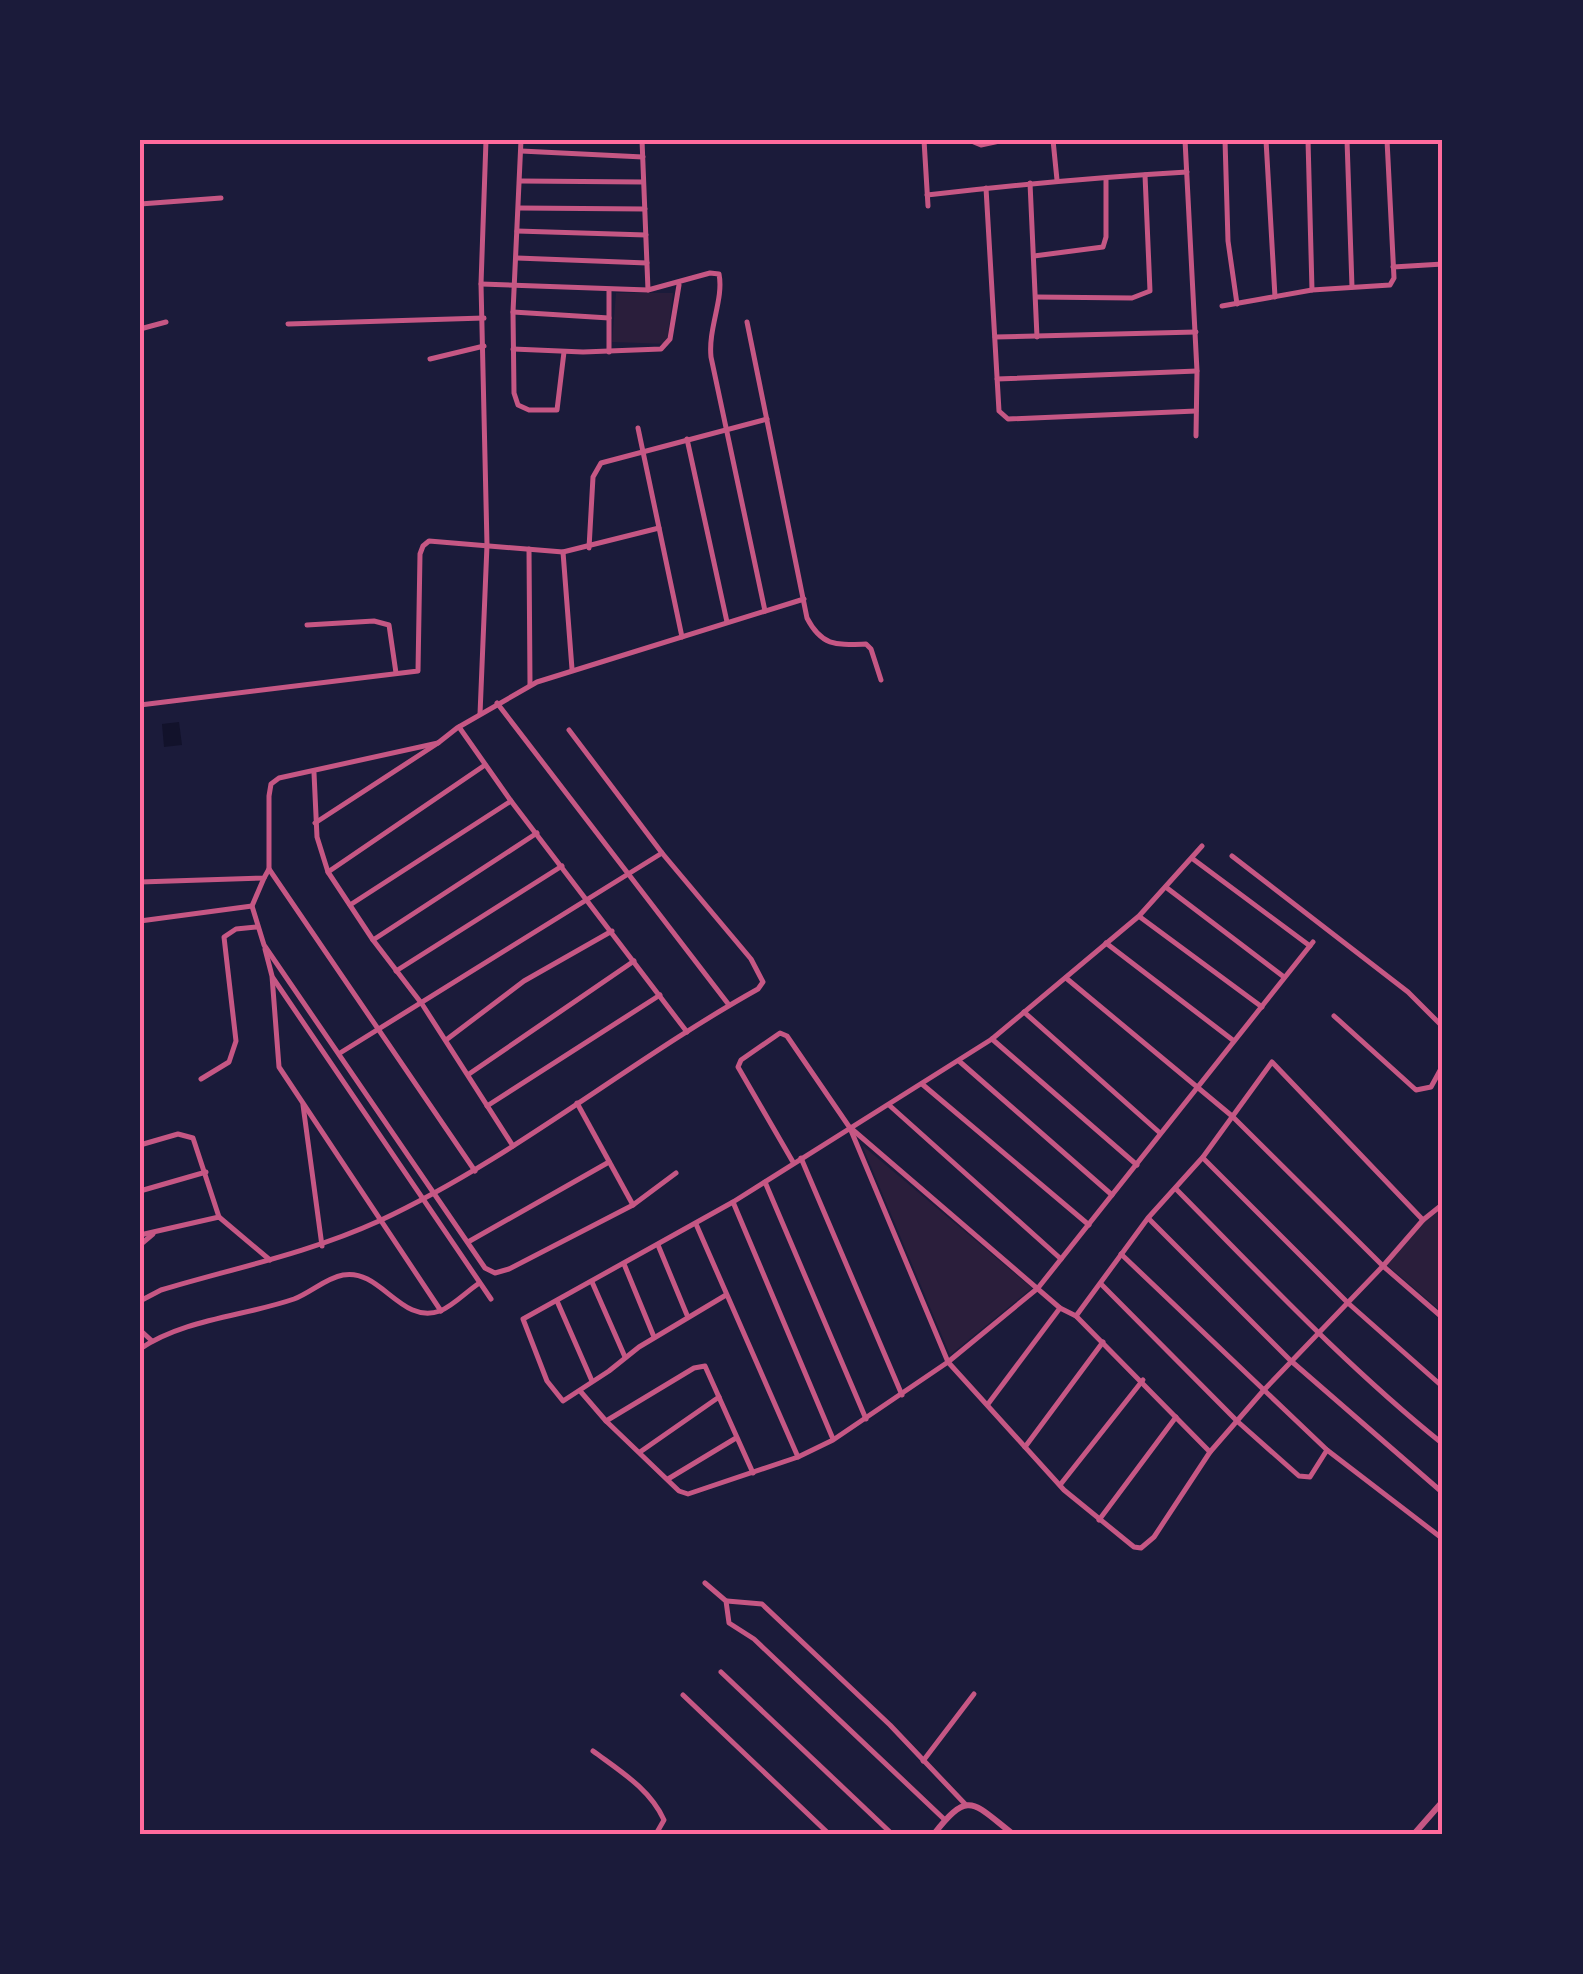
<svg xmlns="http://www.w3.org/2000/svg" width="1583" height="1974" font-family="Ubuntu,sans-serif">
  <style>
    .green { fill: #2a1e3b }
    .water { fill: #12122b }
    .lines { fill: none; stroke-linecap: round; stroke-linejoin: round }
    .minor { stroke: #c65784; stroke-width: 5 }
    .tertiary { stroke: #c65784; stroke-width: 6 }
    .neatline { fill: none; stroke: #ff6b9d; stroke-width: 4 }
  </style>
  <rect width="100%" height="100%" fill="#1b1b3a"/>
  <!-- green -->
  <g class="green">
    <path d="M616,293H673L667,344L612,342Z"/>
    <path d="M862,1145L1032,1288L950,1355Z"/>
    <path d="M1443,1207V1313L1387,1265L1431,1213Z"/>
  </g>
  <!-- water -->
  <path class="water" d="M179,722L182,745L164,747L162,724Z"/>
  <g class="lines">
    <!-- minor -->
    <g class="minor">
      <path d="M521,140L513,312L514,393L518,405L529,410H557L564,352"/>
      <path d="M642,140L648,290"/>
      <path d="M924,140L928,206"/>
      <path d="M969,140L981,145L1004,140"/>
      <path d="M1053,140L1057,180"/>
      <path d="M1185,140L1197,371L1196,436"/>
      <path d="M1225,140L1228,241L1237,304"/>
      <path d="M1266,140L1275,297"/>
      <path d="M1308,140L1312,290"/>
      <path d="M1347,140L1352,287"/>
      <path d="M521,151L643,157"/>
      <path d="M521,181L643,182"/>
      <path d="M1030,183L1037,337"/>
      <path d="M986,188L999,411L1008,419L1196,411"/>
      <path d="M927,195C1014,185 1100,177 1187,172"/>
      <path d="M140,204L221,198"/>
      <path d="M519,208L645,209"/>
      <path d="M517,231L646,235"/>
      <path d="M1034,256L1103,247L1106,237V180"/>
      <path d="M517,258L647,263"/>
      <path d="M1393,267L1443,264"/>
      <path d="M481,284L648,290L710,273L719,274C724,299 708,328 711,357L765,611"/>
      <path d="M609,290V352"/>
      <path d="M1036,297L1132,298L1150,291L1145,175"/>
      <path d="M1222,306L1312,290L1390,285L1394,278L1387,140"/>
      <path d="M513,312L609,318"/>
      <path d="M747,322L807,618C822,647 837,645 866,644L871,649L881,680"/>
      <path d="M288,324L484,318"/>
      <path d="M140,329L166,322"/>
      <path d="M995,337L1196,332"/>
      <path d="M513,349L583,352L661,349L670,339L679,285"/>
      <path d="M430,359L484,346"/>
      <path d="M997,379L1197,371"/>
      <path d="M638,428L682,637"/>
      <path d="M687,439L727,622"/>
      <path d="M589,548L593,477L601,463L767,419"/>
      <path d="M529,549L530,685"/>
      <path d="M563,552L572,669"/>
      <path d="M307,625L374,621L389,625L396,673"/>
      <path d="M497,703L729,1005"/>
      <path d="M140,705L418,671L420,554L423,546L429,541L563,552L659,528"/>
      <path d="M480,714L487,545L481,284L486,140"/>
      <path d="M459,727L511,801L687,1032"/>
      <path d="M438,743L279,778L271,784L269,796V869L475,1171"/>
      <path d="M314,773L317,837L328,872L373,940L422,1004L513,1146"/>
      <path d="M315,823L438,743L457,728L537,682L804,599"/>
      <path d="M1232,856L1408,992L1443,1027"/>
      <path d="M1193,859L1310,946"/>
      <path d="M328,872L485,765"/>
      <path d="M264,878L252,906L264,945L485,1268L495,1273L509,1269L633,1205L676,1173"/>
      <path d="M140,882L264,878L269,869"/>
      <path d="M1167,888L1284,977"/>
      <path d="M350,905L511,801"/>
      <path d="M1140,917L1262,1007"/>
      <path d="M140,921L252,906"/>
      <path d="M373,940L537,833"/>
      <path d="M1106,943L1234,1041"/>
      <path d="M265,949L272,976L279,1067L441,1311"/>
      <path d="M396,971L562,866"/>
      <path d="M273,978L491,1299"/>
      <path d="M1066,978L1232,1116L1383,1266L1443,1318"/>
      <path d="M1024,1012L1160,1133"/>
      <path d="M1334,1016L1416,1090L1431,1087L1443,1065"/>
      <path d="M992,1039L1137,1165"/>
      <path d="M446,1040L524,981L612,931"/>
      <path d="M340,1053L662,853"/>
      <path d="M959,1061L1112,1195"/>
      <path d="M469,1074L634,961"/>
      <path d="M201,1079L229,1062L236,1041L224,937L236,929L257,927"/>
      <path d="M922,1084L1089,1225"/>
      <path d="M577,1103L633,1205"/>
      <path d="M303,1105L322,1246"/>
      <path d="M889,1105L1061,1259"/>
      <path d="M487,1106L660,995"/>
      <path d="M853,1130L1060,1308L1076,1316L1210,1452"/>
      <path d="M140,1145L178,1134L193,1138L219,1217"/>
      <path d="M801,1158L902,1395"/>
      <path d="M1203,1158L1348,1303L1443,1387"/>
      <path d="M793,1162L738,1067L741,1060L780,1033L787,1036L850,1128L948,1362L1064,1490L1134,1547L1141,1548L1154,1537L1210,1452L1263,1391L1383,1266L1423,1220L1443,1204"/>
      <path d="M765,1182L866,1419"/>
      <path d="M1176,1189C1263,1277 1347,1367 1443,1444"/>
      <path d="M140,1191L206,1172"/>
      <path d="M733,1202L833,1439"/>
      <path d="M1149,1219L1290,1360L1443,1493"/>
      <path d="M696,1224L798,1457"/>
      <path d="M140,1235L219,1217L270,1260"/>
      <path d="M468,1242L609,1162"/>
      <path d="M140,1245L153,1234"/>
      <path d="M658,1245L687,1315"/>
      <path d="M1121,1254L1327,1450L1443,1539"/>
      <path d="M624,1264L654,1337"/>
      <path d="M592,1282L625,1357"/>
      <path d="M1102,1285L1237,1421L1299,1476L1310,1477L1327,1450"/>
      <path d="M726,1295L639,1347L609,1371L563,1401L547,1381L523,1319L733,1202L992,1039L1139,916L1202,846"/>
      <path d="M140,1301L161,1290C235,1268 309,1253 379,1221C514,1158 629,1061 758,989L763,982L751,959L662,853L569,730"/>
      <path d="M557,1301L592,1381"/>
      <path d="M1076,1316L1148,1218L1203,1157L1272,1062L1423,1220"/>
      <path d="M140,1330L152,1341"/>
      <path d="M140,1349C184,1319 245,1316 294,1299C310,1293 326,1278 343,1275C381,1268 400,1325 440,1311C453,1306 466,1292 478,1284"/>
      <path d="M581,1392L606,1421L679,1491L688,1494L798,1457L833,1440L948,1362L1038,1288L1313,942"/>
      <path d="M988,1404L1060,1308"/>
      <path d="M606,1421L694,1368L705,1366L753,1473"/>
      <path d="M1025,1447L1103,1342"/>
      <path d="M640,1452L719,1397"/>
      <path d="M668,1479L736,1438"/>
      <path d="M1060,1485L1143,1380"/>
      <path d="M1099,1520L1176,1417"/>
      <path d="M705,1583L726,1601L729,1623L754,1639L945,1820"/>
      <path d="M727,1601L762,1604L890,1725L966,1805"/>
      <path d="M721,1672L892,1834"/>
      <path d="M683,1695L829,1834"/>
      <path d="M593,1751C620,1771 650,1789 664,1820L656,1834"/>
      <path d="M923,1761L974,1694"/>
    </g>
    <!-- tertiary -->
    <g class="tertiary">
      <path d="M934,1834C969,1789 973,1803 1013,1834"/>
      <path d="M1414,1834L1443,1801"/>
    </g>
  </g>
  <!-- border -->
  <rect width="1583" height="1974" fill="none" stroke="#1b1b3a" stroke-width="285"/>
  <rect x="142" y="142" width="1298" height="1690" class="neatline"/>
</svg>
